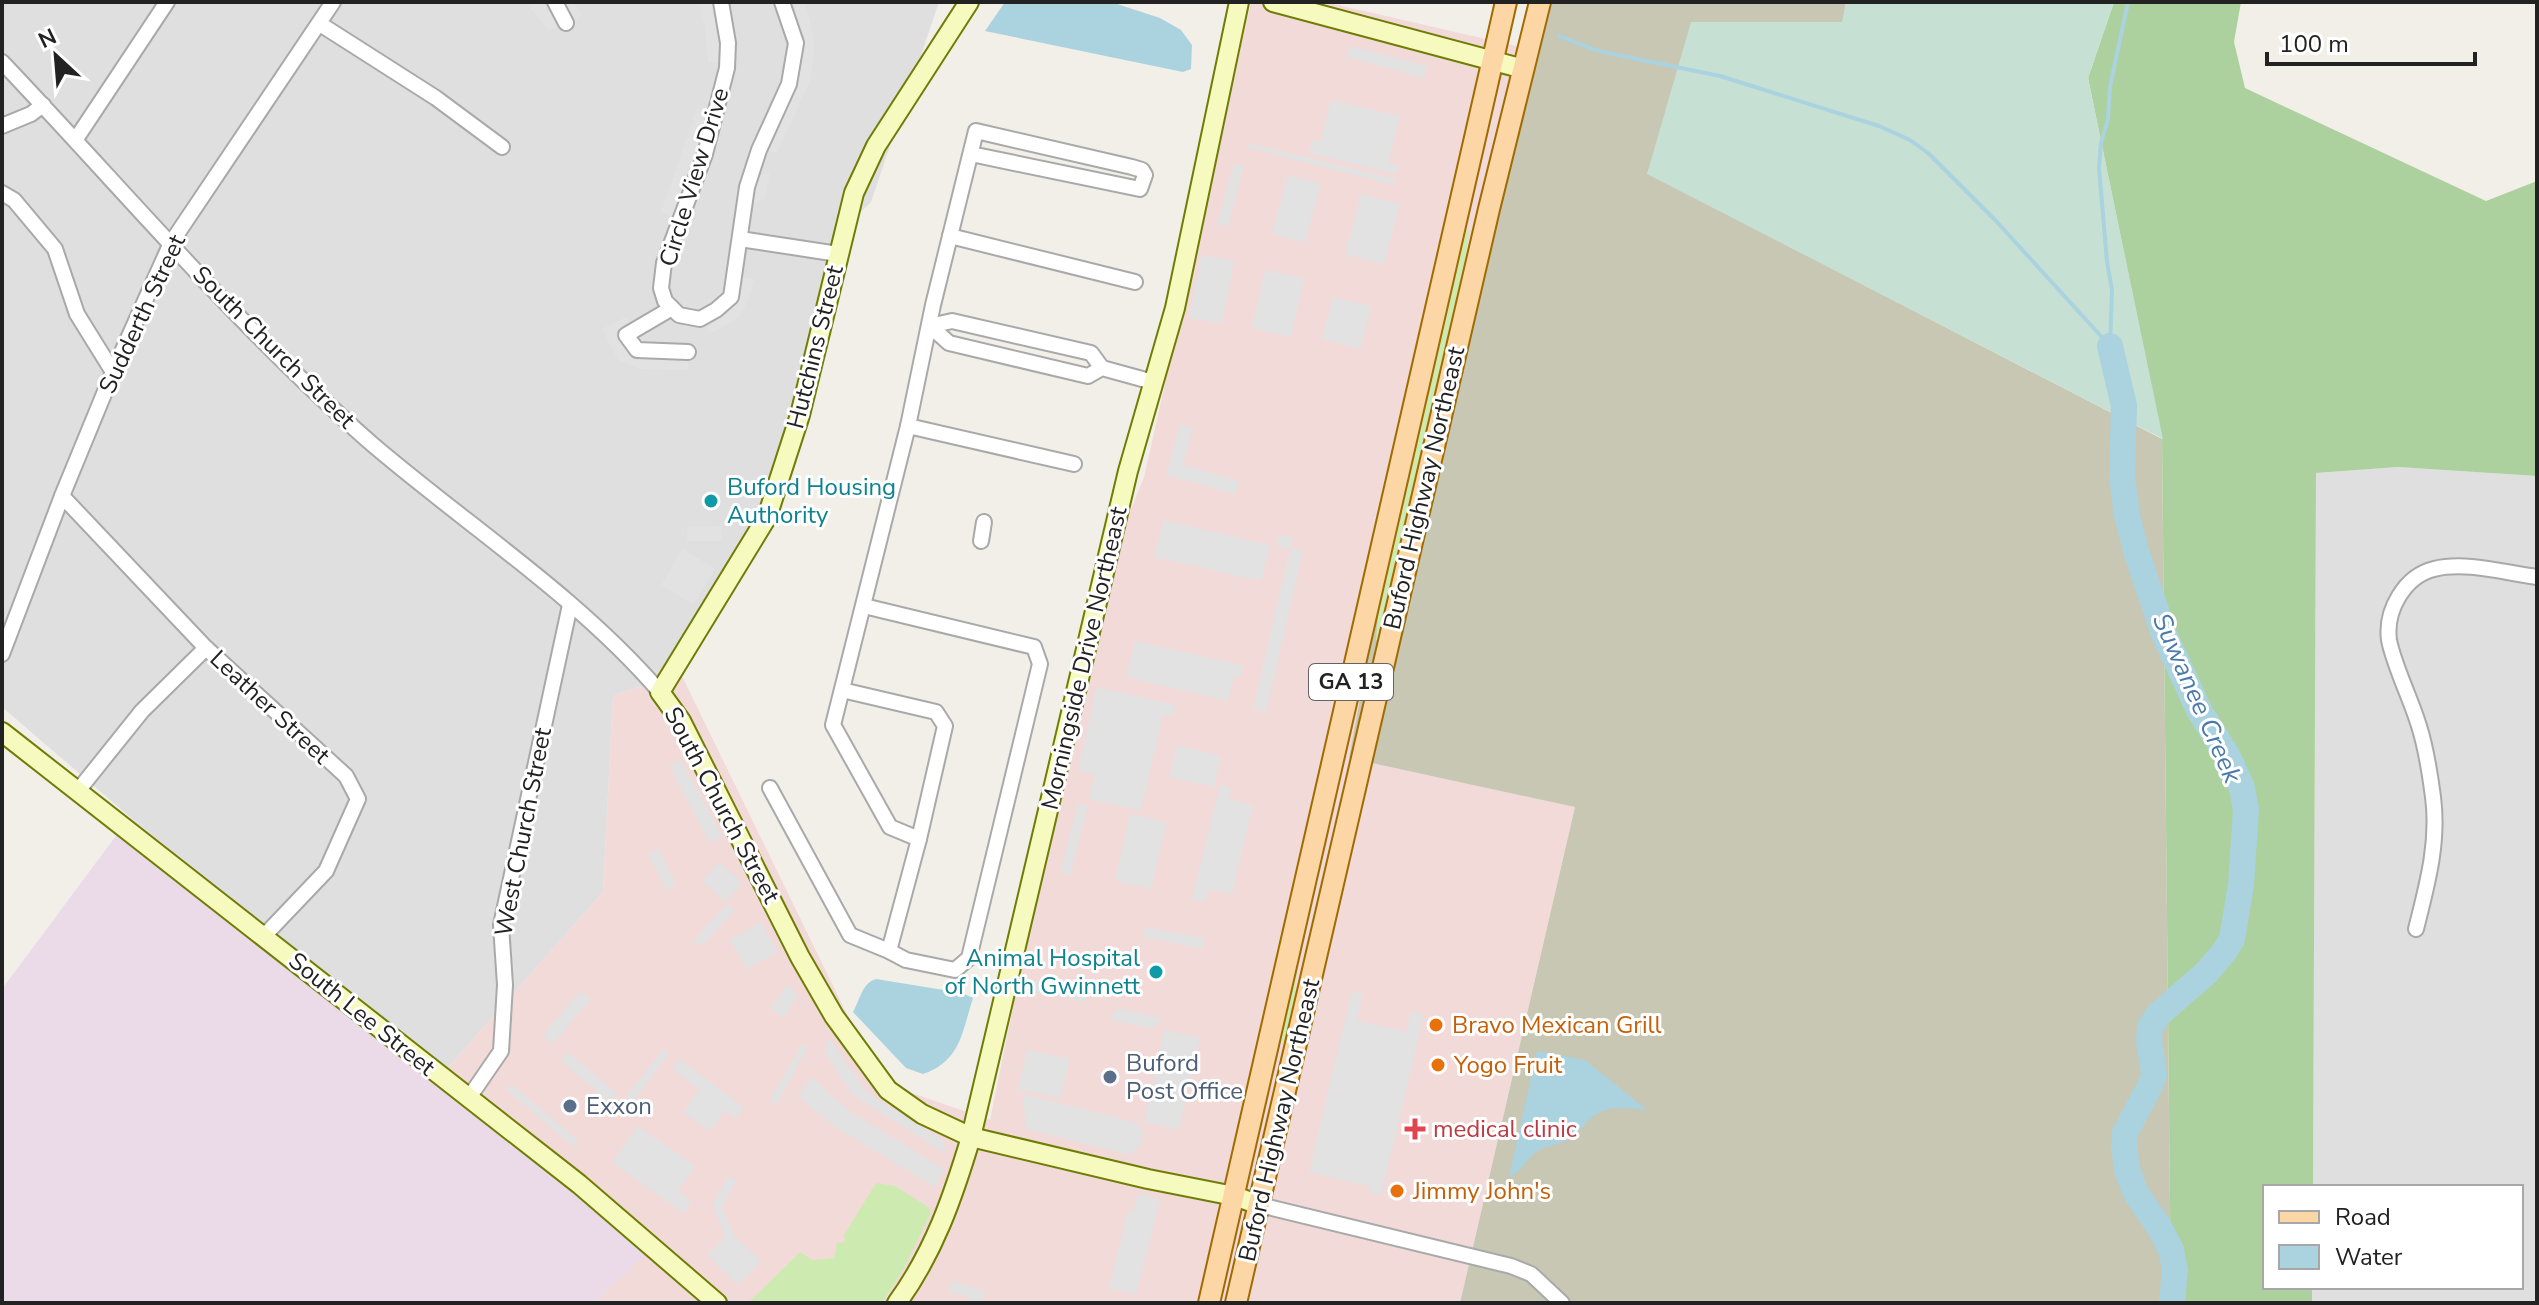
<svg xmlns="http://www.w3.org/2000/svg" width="2539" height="1305" font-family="'Nunito Sans',sans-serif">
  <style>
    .residential { fill: #e0dfdf }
    .commercial { fill: #f2dad9 }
    .industrial { fill: #ebdbe8 }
    .construction { fill: #c7c7b4 }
    .grass { fill: #cdebb0 }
    .forest { fill: #add19e }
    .wetland { fill: #c6e0d4 }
    .parking { fill: #e2e2e2 }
    .water { fill: #aad3df }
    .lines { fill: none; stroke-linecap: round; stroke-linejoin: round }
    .stream { stroke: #aad3df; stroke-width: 4 }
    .river { stroke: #aad3df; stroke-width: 26 }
    .street-casing { stroke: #a9a9a9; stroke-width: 18 }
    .secondary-casing { stroke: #707d05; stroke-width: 22 }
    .primary-casing { stroke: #a06b00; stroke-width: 24 }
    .street { stroke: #fff; stroke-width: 14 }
    .secondary { stroke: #f7fabf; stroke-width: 18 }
    .primary { stroke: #fcd6a4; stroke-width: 20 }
    .culture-dot { fill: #0f9aa8; stroke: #fff; stroke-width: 3 }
    .food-dot { fill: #e8710a; stroke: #fff; stroke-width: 3 }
    .service-dot { fill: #5c6f8a; stroke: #fff; stroke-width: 3 }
    .health-dot { fill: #e0444e; stroke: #fff; stroke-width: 3 }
    .labels { text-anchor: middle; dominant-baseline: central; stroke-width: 6; stroke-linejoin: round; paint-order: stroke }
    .shield { fill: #fff; stroke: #646464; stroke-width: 2 }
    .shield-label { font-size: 22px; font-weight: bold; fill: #222 }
    .street-label { font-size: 24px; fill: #222; stroke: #fff }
    .culture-label { font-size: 24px; fill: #0d838f; stroke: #fff; text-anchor: start }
    .food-label { font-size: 24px; fill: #c56008; stroke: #fff; text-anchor: start }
    .service-label { font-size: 24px; fill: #4e5e75; stroke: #fff; text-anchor: start }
    .health-label { font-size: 24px; fill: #be3a42; stroke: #fff; text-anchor: start }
    .water-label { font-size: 26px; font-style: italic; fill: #4a7aab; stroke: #fff }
  </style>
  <rect width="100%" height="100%" fill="#f2efe9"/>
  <!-- residential -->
  <g class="residential">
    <path d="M2,2H939L871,202L849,224L781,480L680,672L613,696L603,892L447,1069L130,817L2,707Z"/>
    <path d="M2398,467L2537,476V1303H2312V1287H2521V1187H2313L2316,473Z"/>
  </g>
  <!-- commercial -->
  <path class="commercial" d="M1251,2H1325L1525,48L1349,757L1575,807L1460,1303H594L660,1240L447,1069L603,892L613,696L680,672L880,1082L990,1120L1098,591L1144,477Z"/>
  <!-- industrial -->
  <path class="industrial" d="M130,817L661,1240L594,1303H2V989Z"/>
  <!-- construction -->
  <path class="construction" d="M1531,2H1846L1843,22L1647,173L2162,439L2171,1303H1460L1575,807L1349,758L1375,618L1444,361Z"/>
  <!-- grass -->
  <g class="grass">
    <path d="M1466,230H1469L1464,274L1380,641L1376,640L1379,601Z"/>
    <path d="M1295,961H1298L1294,1005L1285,1043L1282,1042L1288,989Z"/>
    <path d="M876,1183L895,1186L928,1207L931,1213L903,1270L882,1303H748L800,1252L812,1260L834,1258L837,1243L845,1242L844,1235Z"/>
  </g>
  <!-- forest -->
  <path class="forest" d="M2114,2H2241L2234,42L2245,88L2486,201L2537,181V476L2398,467L2316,473L2313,1187H2265V1287H2312V1303H2171L2162,438L2088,78Z"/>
  <!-- wetland -->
  <path class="wetland" d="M1846,2H2114L2088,78L2163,439L1647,174L1691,22H1842Z"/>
  <!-- parking -->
  <g class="parking">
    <path d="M525,2H573L582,14L575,20L548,30Z"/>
    <path d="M712,2L718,33L720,63L708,62L705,29L699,3Z"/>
    <path d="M792,2H805L814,40L813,58L810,81L777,153L765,150L794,91L801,70L799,20Z"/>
    <path d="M1350,46L1427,66L1424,78L1347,57Z"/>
    <path d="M1331,100L1400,116L1388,163L1398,166L1396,174L1309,153L1312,140L1320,142Z"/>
    <path d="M697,109L710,112L673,218L661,212Z"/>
    <path d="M1249,143L1396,179L1394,185L1248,148Z"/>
    <path d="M1234,163L1244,166L1228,227L1217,224Z"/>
    <path d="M770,173L765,199L750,205L756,176Z"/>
    <path d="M1288,175L1321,184L1305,243L1272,234Z"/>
    <path d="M1361,194L1400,204L1384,264L1345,254Z"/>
    <path d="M1201,255L1234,261L1222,324L1189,318Z"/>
    <path d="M1265,270L1304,278L1291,337L1252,328Z"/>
    <path d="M741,277L754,279L748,301L738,318L710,334L705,322L730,309L736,298Z"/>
    <path d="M1333,297L1371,306L1360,349L1322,339Z"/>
    <path d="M626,317L639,341L687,344L688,370L639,369L618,360L602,329Z"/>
    <path d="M1180,424L1193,428L1183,465L1239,481L1236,494L1166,475Z"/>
    <path d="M1163,520L1270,545L1261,581L1154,557Z"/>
    <path d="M721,526L722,541H687V527Z"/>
    <path d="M1279,534L1293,538L1290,548L1303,551L1266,712L1253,709L1290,549L1276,545Z"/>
    <path d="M683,549L715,569L693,605L661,585Z"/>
    <path d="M1135,641L1244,666L1241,677L1234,676L1228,701L1126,677Z"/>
    <path d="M1097,687L1175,705L1173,717L1163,715L1141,811L1089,799L1095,774L1078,770Z"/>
    <path d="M1177,745L1221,756L1214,787L1169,777Z"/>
    <path d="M681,760L723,837L710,843L669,766Z"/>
    <path d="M1220,785L1231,788L1229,799L1253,805L1232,894L1209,889L1205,902L1192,899Z"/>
    <path d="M1078,803L1088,806L1070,875L1060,873Z"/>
    <path d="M1130,814L1166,822L1151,889L1115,881Z"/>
    <path d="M659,849L676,885L666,890L648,854Z"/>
    <path d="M719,862L743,883L726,902L702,881Z"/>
    <path d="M727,904L734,911L703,945L692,942Z"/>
    <path d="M761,922L778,952L746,969L730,940Z"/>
    <path d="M1145,927L1205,938L1202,949L1143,937Z"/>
    <path d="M1034,981L1088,991L1086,1002L1032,992Z"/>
    <path d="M788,984L798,996L783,1018L770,1008Z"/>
    <path d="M580,991L591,999L553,1044L543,1035Z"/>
    <path d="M1352,991L1363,994L1357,1020L1406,1032L1411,1012L1424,1015L1381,1195L1370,1193L1371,1187L1309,1172Z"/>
    <path d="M1118,1008L1163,1019L1152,1029L1109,1019Z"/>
    <path d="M1164,1030L1200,1038L1179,1130L1144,1122Z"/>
    <path d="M829,1038L867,1092L944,1141L946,1154L853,1095L824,1052Z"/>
    <path d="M802,1044L808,1047L777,1104L770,1100Z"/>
    <path d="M663,1049L669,1054L631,1105L624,1100Z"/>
    <path d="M1027,1050L1070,1059L1061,1098L1018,1089Z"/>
    <path d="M568,1052L618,1094L610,1103L561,1061Z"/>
    <path d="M679,1059L744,1107L736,1119L725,1111L710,1131L683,1112L699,1089L672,1069Z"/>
    <path d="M811,1077L849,1111L944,1169L935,1187L835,1127L798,1096Z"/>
    <path d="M511,1084L578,1140L573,1146L506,1090Z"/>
    <path d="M1023,1094L1138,1123L1143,1133L1140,1145L1130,1155L1026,1129Z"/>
    <path d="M638,1126L695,1166L678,1191L692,1201L683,1213L612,1162Z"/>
    <path d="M728,1176L736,1181L722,1207L734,1235L761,1261L738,1285L707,1255L725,1236L712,1204Z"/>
    <path d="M1138,1194L1160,1199L1136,1295L1109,1288L1128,1212H1133Z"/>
    <path d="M952,1281L986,1291L982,1303H969L970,1298L948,1292Z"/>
  </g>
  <!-- water -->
  <g class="water">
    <path d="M1005,2H1111L1160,18L1181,30L1192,45L1191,69L1183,72L985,31Z"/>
    <path d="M876,979L962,993L973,998C962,1032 961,1061 923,1074L906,1068L853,1012C860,1000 862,983 876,979Z"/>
    <path d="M1537,1051L1585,1060L1647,1110C1627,1108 1604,1104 1588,1121C1581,1129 1575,1137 1565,1141C1555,1146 1546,1145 1536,1152C1526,1160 1522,1171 1509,1177Z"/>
  </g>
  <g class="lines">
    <!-- stream -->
    <g class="stream">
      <path d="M1559,36L1598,51L1720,76L1879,126L1910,140L1928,153L1997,222L2110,346"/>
      <path d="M2110,346L2112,290L2107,262L2099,168L2101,143L2108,119L2110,87L2128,2"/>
    </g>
    <!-- river -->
    <path class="river" d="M2110,346L2124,406L2122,476L2127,516L2137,554L2164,634L2199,710L2227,755L2242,788L2246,810L2241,885L2232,939L2224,952L2206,973L2158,1015L2150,1027L2149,1041L2154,1075L2149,1088L2125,1133L2124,1150L2128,1173L2137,1195L2158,1225L2171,1250L2175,1270L2172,1303"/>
    <!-- street casing -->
    <g class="street-casing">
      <g id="street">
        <path d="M555,2L566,23"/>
        <path d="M721,2L728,43L727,68L705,154L664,263L661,288L665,301L679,315L700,319L716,310L731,297L747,187L759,150L789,84L796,43L782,2"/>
        <path d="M320,24L436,98L502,147"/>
        <path d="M2,62C122,188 241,330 372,444C468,526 577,596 660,692"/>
        <path d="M2,126L31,114L43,105"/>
        <path d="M76,139L167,2"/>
        <path d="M2,193L14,200L55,249L77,314L113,372"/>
        <path d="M950,236L1135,282"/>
        <path d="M740,239L838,254"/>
        <path d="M672,308L626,335L637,350L688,352"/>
        <path d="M1102,368L1088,376L949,343L930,326L952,321L1091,353L1102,368L1153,382"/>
        <path d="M908,426L1074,464"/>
        <path d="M62,496L206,648L346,776L358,799L326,871L264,936"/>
        <path d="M981,541L984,522"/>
        <path d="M864,606L1034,647L1040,664L969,958L955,970L906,960L889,951"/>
        <path d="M2,654L62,496L113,372L171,243L333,2"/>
        <path d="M842,690L936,712L945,726L919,839"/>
        <path d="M770,788L850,935L889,951L919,839L890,827L833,725L908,426L933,305L976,131L1132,167L1142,170L1145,175L1140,189L971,154"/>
        <path d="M77,792L142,711L206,648"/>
        <path d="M2416,929C2427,885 2439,843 2433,797C2430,774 2426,748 2419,726C2411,699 2394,666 2389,640C2385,610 2405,576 2434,569C2466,561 2505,573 2537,577"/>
        <path d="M468,1099L501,1051L505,985L501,925L570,605"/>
        <path d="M1260,1205L1511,1266L1531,1274L1562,1303"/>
      </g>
    </g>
    <!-- secondary casing -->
    <g class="secondary-casing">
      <g id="secondary">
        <path d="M969,2L876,146L854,193L800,415L767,517L660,692L681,721L800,957L834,1016L888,1090L922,1114L971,1137L1148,1179L1234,1196L1260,1205"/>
        <path d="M1273,2L1524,69"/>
        <path d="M2,732L579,1184L717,1303"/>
        <path d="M897,1303C934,1252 953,1197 971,1137L1128,471L1175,308L1239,2"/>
      </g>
    </g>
    <!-- primary casing -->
    <g class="primary-casing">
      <g id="primary">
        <path d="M1209,1303L1506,2"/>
        <path d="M1236,1303L1489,209L1540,2"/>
      </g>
    </g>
    <!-- street -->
    <use href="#street" class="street"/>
    <!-- secondary -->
    <use href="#secondary" class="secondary"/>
    <!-- primary -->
    <use href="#primary" class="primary"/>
  </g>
  <!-- markers -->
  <g class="culture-dot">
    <circle cx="711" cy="501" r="8"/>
    <circle cx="1156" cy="972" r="8"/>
  </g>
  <g class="food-dot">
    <circle cx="1436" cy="1025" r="8"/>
    <circle cx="1438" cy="1065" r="8"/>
    <circle cx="1397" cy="1191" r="8"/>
  </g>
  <g class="service-dot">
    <circle cx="1110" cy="1077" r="8"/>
    <circle cx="570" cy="1106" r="8"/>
  </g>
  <path class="health-dot" d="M1411 1117h8v8h8v8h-8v8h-8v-8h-8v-8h8z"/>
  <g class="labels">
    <!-- shield labels -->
    <rect class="shield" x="1309" y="664" width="84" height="36" rx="6"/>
    <g class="shield-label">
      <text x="1351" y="682">GA 13</text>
    </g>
    <!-- street labels -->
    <g class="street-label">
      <text transform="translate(694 177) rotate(-73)">Circle View Drive</text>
      <text transform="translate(142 314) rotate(-65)">Sudderth Street</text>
      <text transform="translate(274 347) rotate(45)">South Church Street</text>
      <text transform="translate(815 347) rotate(-76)">Hutchins Street</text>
      <text transform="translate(1424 488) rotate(-77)">Buford Highway Northeast</text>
      <text transform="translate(1084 658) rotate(-77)">Morningside Drive Northeast</text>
      <text transform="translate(270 707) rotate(43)">Leather Street</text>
      <text transform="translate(722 805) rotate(62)">South Church Street</text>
      <text transform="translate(523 832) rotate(-79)">West Church Street</text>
      <text transform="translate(362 1014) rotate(39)">South Lee Street</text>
      <text transform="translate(1279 1120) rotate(-77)">Buford Highway Northeast</text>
    </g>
    <!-- culture labels -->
    <g class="culture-label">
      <text x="727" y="487">Buford Housing<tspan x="727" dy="28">Authority</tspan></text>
      <text x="1140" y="958" text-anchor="end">Animal Hospital<tspan x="1140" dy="28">of North Gwinnett</tspan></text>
    </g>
    <!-- food labels -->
    <g class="food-label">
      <text x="1452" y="1025">Bravo Mexican Grill</text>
      <text x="1454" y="1065">Yogo Fruit</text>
      <text x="1413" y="1191">Jimmy John's</text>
    </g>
    <!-- service labels -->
    <g class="service-label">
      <text x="1126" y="1063">Buford<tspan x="1126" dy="28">Post Office</tspan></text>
      <text x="586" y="1106">Exxon</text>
    </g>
    <!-- health labels -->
    <g class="health-label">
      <text x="1433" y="1129">medical clinic</text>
    </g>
    <!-- water labels -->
    <g class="water-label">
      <text transform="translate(2197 698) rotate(66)">Suwanee Creek</text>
    </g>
  </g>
  <!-- border -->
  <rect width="2539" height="1305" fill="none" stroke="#222222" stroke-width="8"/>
  <!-- legend -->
  <rect x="2263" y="1185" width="260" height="104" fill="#ffffff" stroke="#a7a7a7" stroke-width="2"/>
  <rect x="2279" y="1211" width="40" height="12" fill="#fcd6a4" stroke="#a7a7a7" stroke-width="2"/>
  <text x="2335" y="1225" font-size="24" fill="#222222">Road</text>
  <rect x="2279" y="1245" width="40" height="24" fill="#aad3df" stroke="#a7a7a7" stroke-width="2"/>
  <text x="2335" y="1265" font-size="24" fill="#222222">Water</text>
  <!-- north arrow -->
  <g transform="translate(56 56) rotate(334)" stroke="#ffffff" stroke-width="6" paint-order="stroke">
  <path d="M0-6L14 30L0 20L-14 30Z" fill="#222222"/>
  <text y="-12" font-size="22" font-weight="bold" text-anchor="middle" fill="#222222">N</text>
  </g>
  <!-- scale -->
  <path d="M2267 52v12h208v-12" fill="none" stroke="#222222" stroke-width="4"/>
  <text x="2279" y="52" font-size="24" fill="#222222" stroke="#ffffff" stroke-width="6" paint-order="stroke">100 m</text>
</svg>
